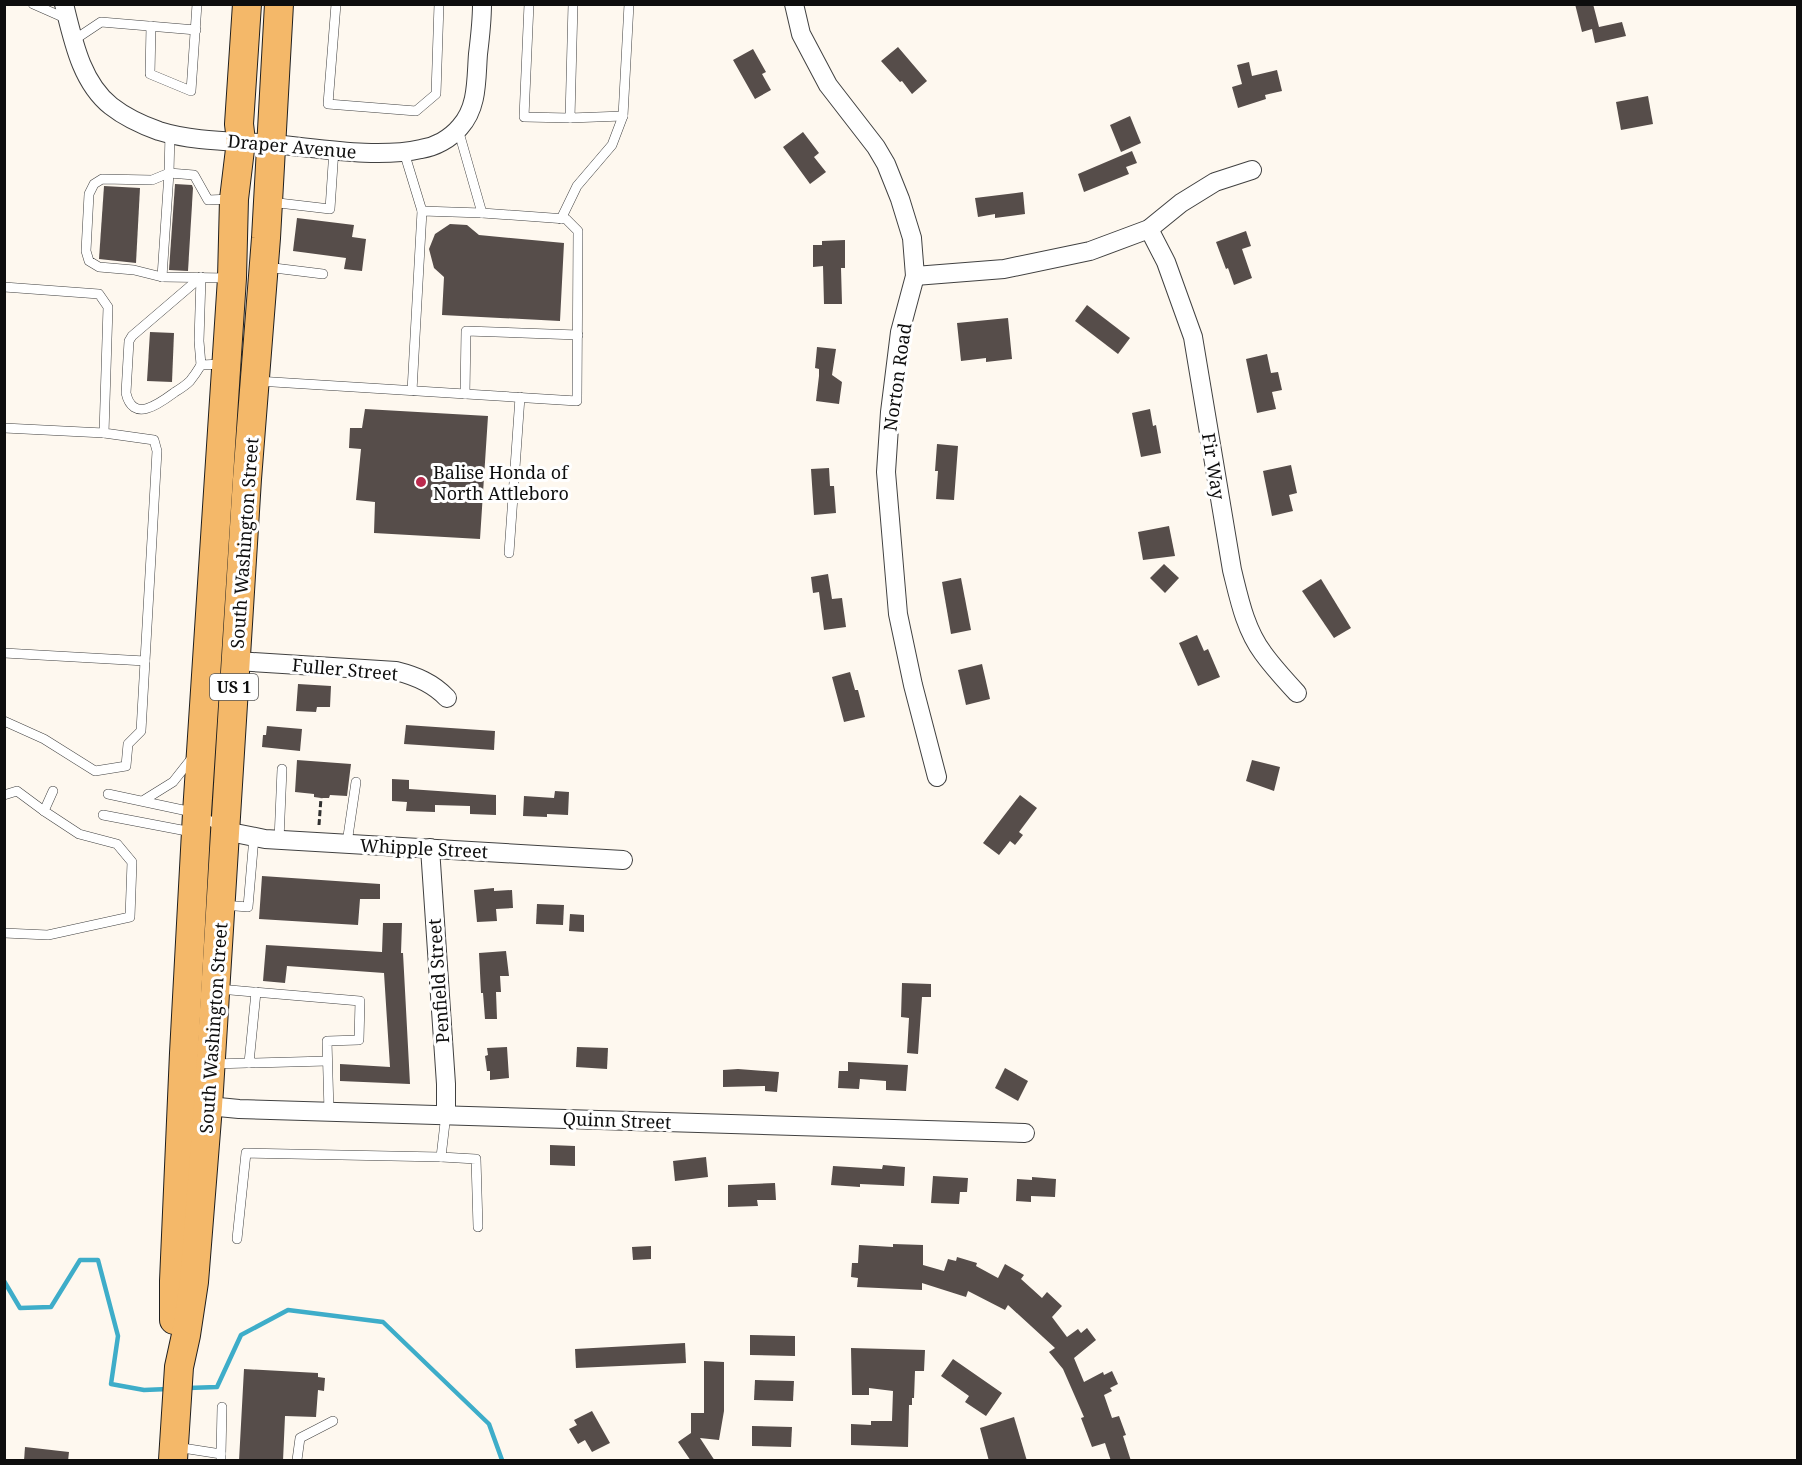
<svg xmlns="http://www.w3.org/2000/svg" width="1802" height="1465" font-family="'Noto Serif',serif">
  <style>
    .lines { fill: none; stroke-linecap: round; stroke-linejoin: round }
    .stream { stroke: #3eadc9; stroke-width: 4.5 }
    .building { fill: #564d4a }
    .service-casing { stroke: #414141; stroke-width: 10 }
    .minor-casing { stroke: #414141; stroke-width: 20 }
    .primary-casing { stroke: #1f1f1f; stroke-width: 30 }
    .path { stroke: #303030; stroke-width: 3; stroke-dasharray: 6 3; stroke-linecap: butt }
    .service { stroke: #fff; stroke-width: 9 }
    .minor { stroke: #fff; stroke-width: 18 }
    .primary { stroke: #f4b869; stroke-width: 28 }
    .poi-dot { fill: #ba2a4d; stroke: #fff; stroke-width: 2 }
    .labels { text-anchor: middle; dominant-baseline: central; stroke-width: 6; stroke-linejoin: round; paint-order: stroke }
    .shield { fill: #fff; stroke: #565656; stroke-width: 1.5 }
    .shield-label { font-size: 16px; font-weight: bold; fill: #0e0e0e }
    .street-label { font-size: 18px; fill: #0e0e0e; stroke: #fff }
    .poi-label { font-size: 18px; fill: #0e0e0e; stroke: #fff; text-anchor: start }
  </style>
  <rect width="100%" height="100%" fill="#fef8ef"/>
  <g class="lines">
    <!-- stream -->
    <g class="stream">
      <path d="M4,1281L20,1308L51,1307L80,1260H98L118,1336L111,1384L144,1390L168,1389"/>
      <path d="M188,1388L217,1387L241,1335L288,1310L383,1322L489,1424L502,1460"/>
    </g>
  </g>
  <!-- building -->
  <g class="building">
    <path d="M1575,4H1593L1599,27L1622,22L1626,36L1595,43L1592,29L1582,32Z"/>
    <path d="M898,47L927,81L912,94L902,81L900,82L881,61Z"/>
    <path d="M753,49L766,72L762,74L771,90L755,99L733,60Z"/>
    <path d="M1249,62L1252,76L1277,70L1282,91L1265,95L1266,99L1238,108L1232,87L1242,84L1237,65Z"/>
    <path d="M1648,96L1653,124L1621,130L1616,102Z"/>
    <path d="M1130,116L1141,143L1121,152L1110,125Z"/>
    <path d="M803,132L819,153L814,157L826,172L810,184L783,147Z"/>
    <path d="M1132,151L1137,163L1126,167L1129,174L1084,192L1078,174Z"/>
    <path d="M175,184L192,185L193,188L188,271L169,270Z"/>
    <path d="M104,186L140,188L136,263L99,259Z"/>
    <path d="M1023,192L1025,214L995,218V214L978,217L975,198Z"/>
    <path d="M297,218L354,225L352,237L366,239L362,271L344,269L346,258L293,251Z"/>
    <path d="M450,224L467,225L479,235L564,243L560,321L442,315L444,277L434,268L429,249L435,234Z"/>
    <path d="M1246,231L1251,246L1242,249L1252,278L1234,285L1228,268L1226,269L1216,242Z"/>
    <path d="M845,240V268H841L842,304H824L823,266L813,267V245H822V241Z"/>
    <path d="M1087,305L1130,338L1118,354L1075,321Z"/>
    <path d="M1008,318L1012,359L986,362V358L961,361L957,323Z"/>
    <path d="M150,332L174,333L172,382L147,381Z"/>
    <path d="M817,347L836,349L832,375L842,382L839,404L816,401L819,376V369L815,368Z"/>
    <path d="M1267,354L1271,373L1278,372L1282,390L1272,392L1276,409L1257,413L1246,359Z"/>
    <path d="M365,409L488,416L480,539L374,533L375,502L356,500L361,449L349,448L350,428H362Z"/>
    <path d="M1150,409L1153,426L1156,425L1161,453L1141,457L1132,413Z"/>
    <path d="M937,444L958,446L954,500L936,499L938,471H935Z"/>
    <path d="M1291,465L1297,493L1289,495L1293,511L1272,516L1263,471Z"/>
    <path d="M829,468L830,486H834L836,513L814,515L811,469Z"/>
    <path d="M1169,526L1175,556L1143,560L1138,532Z"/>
    <path d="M1164,564L1179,578L1165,593L1150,578Z"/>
    <path d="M828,574L832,599L842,598L846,627L824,630L819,592L813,593L811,577Z"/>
    <path d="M961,578L971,630L951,634L942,582Z"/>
    <path d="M1321,579L1351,628L1334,638L1302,591Z"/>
    <path d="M1197,635L1204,651L1208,649L1220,677L1198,686L1179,643Z"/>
    <path d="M982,664L990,699L966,705L958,670Z"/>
    <path d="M850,672L855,690H858L865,717L844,722L832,677Z"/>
    <path d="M298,684L331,686L330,707H317L316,712L296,711Z"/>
    <path d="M406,725L495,731L494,750L404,744Z"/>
    <path d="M267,726L302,729L300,751L262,747L263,735H266Z"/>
    <path d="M297,760L351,764L347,796L330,795L329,798H321L314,797V794L295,792Z"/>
    <path d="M1252,760L1280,767L1274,791L1246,781Z"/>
    <path d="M392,779L409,780V789L496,795V815L470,814V806L435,805V812L406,811L407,802L392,801Z"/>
    <path d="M555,791L569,792L568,815L547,814V817L523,816L524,796L554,798Z"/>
    <path d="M1020,795L1037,808L1019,832L1023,835L1015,845L1010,841L999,855L983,843Z"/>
    <path d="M262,876L380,884V899H360L358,925L259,919Z"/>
    <path d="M494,888V891L512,890L513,908L496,909L497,921L477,922L474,890Z"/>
    <path d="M537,904L564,905L563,925L536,924Z"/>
    <path d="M570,914L584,915V932L569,931Z"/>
    <path d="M383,923H402L401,953H403L410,1084L340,1081V1064L390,1067L384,973L287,966L285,983L263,981L266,945L382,952Z"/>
    <path d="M506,951L509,976H500L501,992H496L497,1019H485L483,993H481L479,953Z"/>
    <path d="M902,983L931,984V997H922L918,1054L907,1053L909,1018L901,1017Z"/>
    <path d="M507,1047L509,1078L490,1080V1071H487L485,1056L488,1055L487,1048Z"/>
    <path d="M577,1047L608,1048L607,1069L576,1067Z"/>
    <path d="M848,1062L908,1065L906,1091L886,1090V1081L860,1079L859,1089L838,1088L839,1071H848Z"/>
    <path d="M1005,1068L1028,1081L1018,1101L995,1088Z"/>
    <path d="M738,1069L779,1072L777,1092L765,1091V1086L723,1087V1070Z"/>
    <path d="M550,1145L575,1146V1166L550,1165Z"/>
    <path d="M706,1157L708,1177L675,1181L673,1161Z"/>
    <path d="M883,1165L905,1167L904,1186L860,1184V1187L831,1185L833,1166L882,1169Z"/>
    <path d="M933,1176L968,1178L967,1192H960L959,1204L931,1203Z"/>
    <path d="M1032,1177L1056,1179L1055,1197L1031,1196V1202L1016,1201L1017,1179L1032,1180Z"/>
    <path d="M775,1183L776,1200H757L758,1206L728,1207V1185Z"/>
    <path d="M893,1244L923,1245V1265L944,1271L948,1259L956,1261L957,1257L977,1263L976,1266L998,1278L1005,1264L1024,1275L1021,1279L1042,1298L1047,1292L1062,1306L1052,1317L1067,1337L1078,1329L1081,1333L1087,1328L1096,1340L1074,1358L1084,1382L1103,1372L1104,1375L1112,1371L1118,1384L1110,1388L1112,1391L1104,1395L1112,1418L1119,1416L1126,1435L1123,1436L1131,1461H1111L1105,1443L1092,1447L1081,1418L1084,1417L1063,1369L1049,1352L1055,1348L1008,1305L1005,1310L968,1291L966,1297L922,1283V1290L857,1287L858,1278L851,1277L852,1263H858L859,1245L893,1247Z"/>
    <path d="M651,1246V1259L633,1260L632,1247Z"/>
    <path d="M750,1335L795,1336V1356L750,1355Z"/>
    <path d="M685,1343L686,1363L576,1368L575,1349Z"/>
    <path d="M851,1348L925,1350L924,1371H915L914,1398H912V1405H909L908,1447L851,1445V1424L871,1425V1421H892L893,1391L869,1388V1395H852Z"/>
    <path d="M953,1359L1002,1393L986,1416L965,1402L969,1396L941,1376Z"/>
    <path d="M704,1361L724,1362V1411L719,1440L700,1438L715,1461H691L678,1442L691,1433V1413H704Z"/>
    <path d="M244,1369L318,1373V1377L325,1378L324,1391L318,1390L316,1417L285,1416L283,1461H239Z"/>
    <path d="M755,1380L794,1381L793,1401L754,1400Z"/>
    <path d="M592,1411L610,1443L592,1452L585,1440L578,1444L569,1429L577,1425L574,1420Z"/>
    <path d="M1014,1417L1027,1461H989L980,1428Z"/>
    <path d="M752,1426L792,1427L791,1447L752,1446Z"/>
    <path d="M25,1447L69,1452L68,1461H24Z"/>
  </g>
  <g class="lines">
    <!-- service casing -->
    <g class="service-casing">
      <g id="service">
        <path d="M33,4L67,19"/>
        <path d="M336,4L328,104L416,111L436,94L439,4"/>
        <path d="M529,4L524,117L570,118"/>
        <path d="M573,4L570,118L623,116"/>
        <path d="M151,26L150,74L191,91L197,4"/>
        <path d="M74,40L101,22L196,30"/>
        <path d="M458,129L482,213"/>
        <path d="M404,152L422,211"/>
        <path d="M270,202L330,209L334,149"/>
        <path d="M561,219L577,186L612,145L623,116L629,4"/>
        <path d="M266,267L323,274"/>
        <path d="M162,277L169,173L170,133"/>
        <path d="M201,277L132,336L129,341L126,393C133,424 160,403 175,392C180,389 186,385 190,381C194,376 198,370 201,365"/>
        <path d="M201,277L199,341L201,365L222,364"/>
        <path d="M228,278L162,277L134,270L99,267L89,261L86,251L89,194L94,184L102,179L152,180L169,173L194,175L208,200L232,199"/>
        <path d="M4,287L99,294L108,307L104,433L154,440L157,451L141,731L128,744L126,766L95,771L44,739L4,721"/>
        <path d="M257,381L577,401L578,231L566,219L482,213L422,211L412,391"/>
        <path d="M465,394L466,331L578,335"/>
        <path d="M4,428L104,433"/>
        <path d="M509,553L520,397"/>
        <path d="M4,653L145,661"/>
        <path d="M108,794L197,813L222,828"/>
        <path d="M4,795L17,791L44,811"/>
        <path d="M144,800L173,782L192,758"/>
        <path d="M103,815L192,832"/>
        <path d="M279,840L282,769"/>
        <path d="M347,843L356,782"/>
        <path d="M223,905L248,907L254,837"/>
        <path d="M4,933L48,935L130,917L132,862L117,844L79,834L44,811L53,791"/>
        <path d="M219,989L360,1001L359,1040L327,1041L329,1112"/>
        <path d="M249,1063L256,992"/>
        <path d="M213,1064L327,1061"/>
        <path d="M446,1114L441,1157L476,1159L478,1227"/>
        <path d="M237,1239L246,1153L441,1157"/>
        <path d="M176,1447L221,1454V1460"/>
        <path d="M221,1454L222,1407"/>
        <path d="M297,1460L300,1438L333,1421"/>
      </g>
    </g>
    <!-- minor casing -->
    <g class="minor-casing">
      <g id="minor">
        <path d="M64,4C73,40 81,82 111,106C125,117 142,125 159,131C194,142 235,141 272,144C318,148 376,159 421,149C435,147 450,139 460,127C478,107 476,80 478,54C480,38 482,21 482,4"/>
        <path d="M794,4L801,34L828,85L876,147L886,164L900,199L912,238L915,276L900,332L890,412L886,472L898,614L913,685L937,777"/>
        <path d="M1149,229L1166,262L1193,337L1232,570C1239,598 1245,629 1263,653C1273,667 1285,680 1297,693"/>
        <path d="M915,276L1004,269L1090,251L1149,229L1181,203L1215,182L1252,170"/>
        <path d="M236,661L396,671C416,676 433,683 447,698"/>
        <path d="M225,831L265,839L623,860"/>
        <path d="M430,848L446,1084V1114"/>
        <path d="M208,1106L239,1109L1025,1133"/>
      </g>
    </g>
    <!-- primary casing -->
    <g class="primary-casing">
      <g id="primary">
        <path d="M174,1320V1281L184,1053L197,813L232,278L234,199L241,141L239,124L247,4"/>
        <path d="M173,1460L179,1367L186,1335L194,1282L208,1106L247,479L266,238L279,4"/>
      </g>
    </g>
    <!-- path -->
    <path class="path" d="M319,825L321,798"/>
    <!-- service -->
    <use href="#service" class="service"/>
    <!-- minor -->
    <use href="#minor" class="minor"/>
    <!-- primary -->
    <use href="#primary" class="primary"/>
  </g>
  <!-- markers -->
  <circle class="poi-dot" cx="421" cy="482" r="6"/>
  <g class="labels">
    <!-- shield labels -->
    <rect class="shield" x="210" y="674" width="48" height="26" rx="4.5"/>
    <g class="shield-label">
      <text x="234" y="687">US 1</text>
    </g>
    <!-- street labels -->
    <g class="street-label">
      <text transform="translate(292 146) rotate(5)">Draper Avenue</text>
      <text transform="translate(897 377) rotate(-82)">Norton Road</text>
      <text transform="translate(1214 466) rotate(81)">Fir Way</text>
      <text transform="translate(244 543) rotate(-86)">South Washington Street</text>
      <text transform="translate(345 669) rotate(5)">Fuller Street</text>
      <text transform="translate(424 848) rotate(3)">Whipple Street</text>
      <text transform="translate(438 981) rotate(-94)">Penfield Street</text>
      <text transform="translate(213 1028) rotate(-86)">South Washington Street</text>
      <text transform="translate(617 1120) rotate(2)">Quinn Street</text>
    </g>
    <!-- poi labels -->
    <g class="poi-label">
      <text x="433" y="472">Balise Honda of<tspan x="433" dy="21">North Attleboro</tspan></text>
    </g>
  </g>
  <!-- border -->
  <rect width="1802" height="1465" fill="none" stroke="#0e0e0e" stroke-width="12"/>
</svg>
